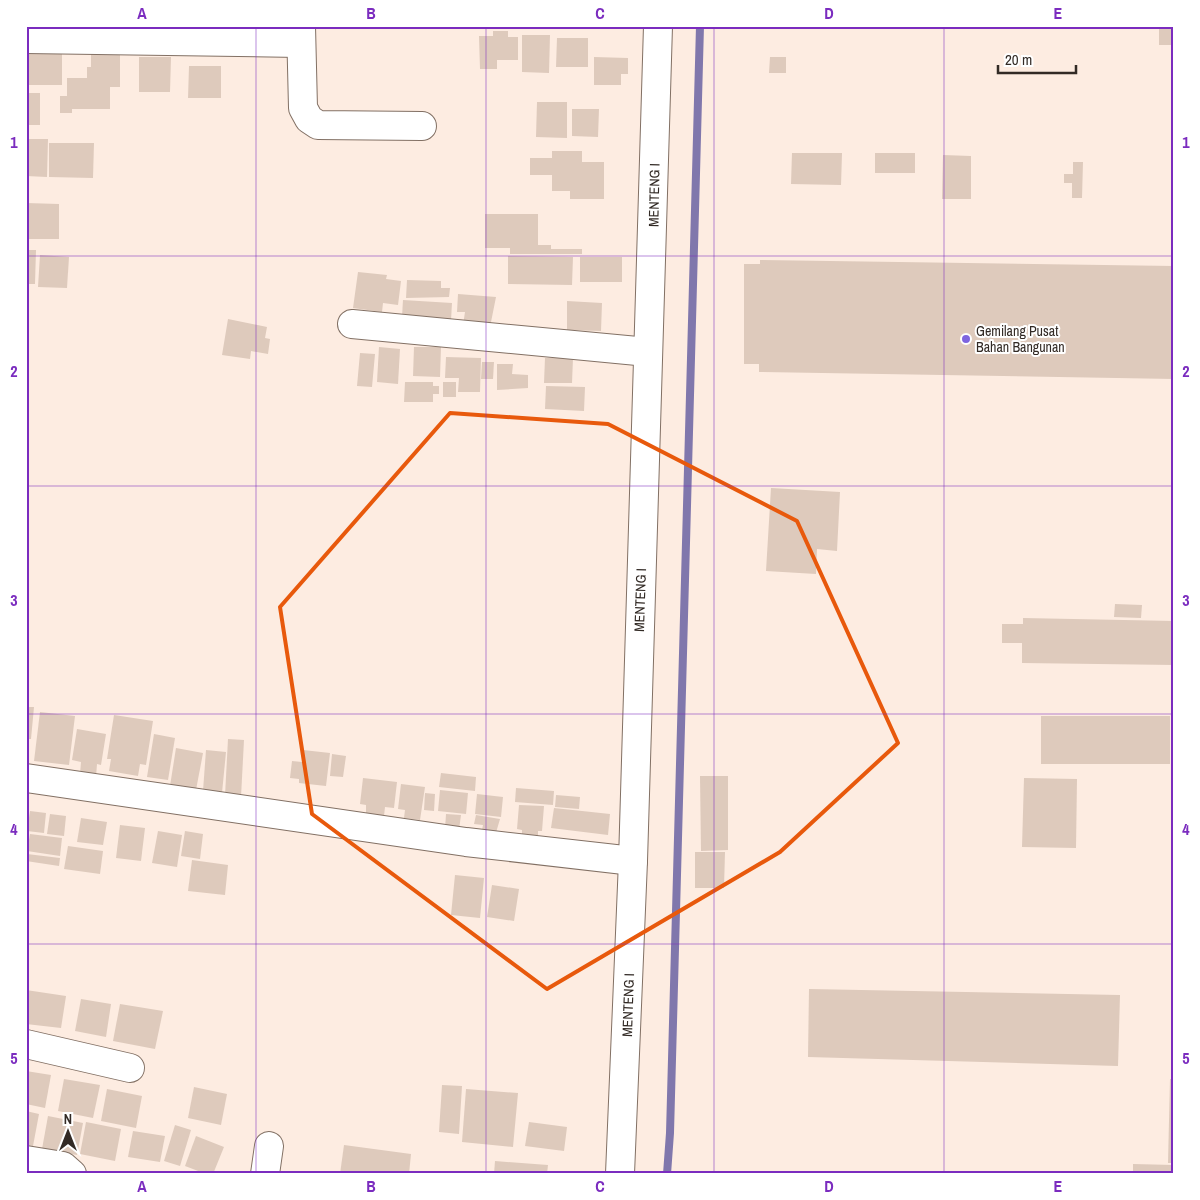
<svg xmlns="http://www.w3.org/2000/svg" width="1200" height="1200" font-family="'Archivo Narrow',sans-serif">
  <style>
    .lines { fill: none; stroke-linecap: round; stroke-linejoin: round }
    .stream { stroke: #8077ac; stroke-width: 8 }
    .building { fill: #decabc }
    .minor-casing { stroke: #827064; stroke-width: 30 }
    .minor { stroke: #fff; stroke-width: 28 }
    .marked { fill: none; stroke: #e8590c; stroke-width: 4; stroke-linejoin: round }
    .grid { fill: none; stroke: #7b2cbf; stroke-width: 1; stroke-opacity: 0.55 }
    .poi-dot { fill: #7d64df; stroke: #fff; stroke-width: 2 }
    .labels { text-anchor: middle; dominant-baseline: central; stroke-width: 4; stroke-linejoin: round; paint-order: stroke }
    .street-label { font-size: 14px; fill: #322a25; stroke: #fff }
    .poi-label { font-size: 14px; fill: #322a25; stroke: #fff; text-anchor: start }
    .neatline { fill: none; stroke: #7b2cbf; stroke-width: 2 }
    .grid-label { font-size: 16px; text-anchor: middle; font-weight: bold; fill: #7b2cbf }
  </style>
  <rect width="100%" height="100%" fill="#fdece1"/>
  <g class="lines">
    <!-- stream -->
    <path class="stream" d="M667,1174L670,1133L700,26"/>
  </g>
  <!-- building -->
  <g class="building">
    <rect x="1159" y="26" width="15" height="19"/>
    <path d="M493,31H508V37H518V60H497V69H480L479,36H493Z"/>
    <path d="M522,35H550L549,73L522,72Z"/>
    <path d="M557,38H588V67H556Z"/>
    <path d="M91,51L120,52V87H110V109H72V113H60V96H67V78H87V67H91Z"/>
    <rect x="26" y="52" width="36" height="33"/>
    <path d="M139,57H171L170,92H139Z"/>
    <path d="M594,57L628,58V74H621V85H594Z"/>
    <path d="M770,57H786V73H769Z"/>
    <path d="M189,66H221V98H188Z"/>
    <rect x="26" y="93" width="14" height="32"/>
    <path d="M537,102H567V138L536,137Z"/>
    <path d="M572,109H599L598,137L572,136Z"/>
    <path d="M26,139H48L47,177L26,176Z"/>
    <path d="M49,143H94L93,178L49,177Z"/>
    <path d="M552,151H582V162H604V199H570V191H552V175H530V158H552Z"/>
    <path d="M792,153H842L841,185L791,184Z"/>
    <rect x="875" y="153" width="40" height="20"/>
    <path d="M943,155L971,156V199H942Z"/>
    <path d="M1073,162H1083L1082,198H1072V183H1064V174H1073Z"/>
    <path d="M26,203L59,204V239H26Z"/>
    <path d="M485,214H538V245H551V249H582V254H510V248H485Z"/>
    <path d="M26,250H36L35,284H26Z"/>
    <path d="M40,255L69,257L67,288L38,287Z"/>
    <path d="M508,256L573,257L572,285L508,284Z"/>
    <rect x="580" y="257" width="42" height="25"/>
    <path d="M760,260L1174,266V379L759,372V364H744V264H760Z"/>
    <path d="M358,272L387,275L386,279L401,281L398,305L383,303L382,312L353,308Z"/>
    <path d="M407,280L441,281V288H450L449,297L406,298Z"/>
    <path d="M458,294L496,297L490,327L463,325L465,312H457Z"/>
    <path d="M403,300L452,303L451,320L402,317Z"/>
    <path d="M567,301L602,303L601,331L567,330Z"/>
    <path d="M228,319L267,327L265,338L270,339L268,354L251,351L250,359L222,355Z"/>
    <path d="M379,347L400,349L398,384L377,382Z"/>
    <path d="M414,347H441L440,377L413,376Z"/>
    <path d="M360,353L375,354L372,387L357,386Z"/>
    <path d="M446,357L481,358L480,392H458L459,378H445Z"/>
    <path d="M545,358H573L572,383H544Z"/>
    <path d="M482,362H494L493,379H481Z"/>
    <path d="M497,364H513L512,374L528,375V388L497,390Z"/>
    <path d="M405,382H433V386H439V394H433V402H404Z"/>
    <rect x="443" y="382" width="13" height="15"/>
    <path d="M546,386L585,387L584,411L545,409Z"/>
    <path d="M771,488L840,492L837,551L817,549L816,574L766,571Z"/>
    <path d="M1115,604L1142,605L1141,618L1114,617Z"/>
    <path d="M1023,618L1174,621V665L1022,663V643H1002V624H1023Z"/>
    <path d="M26,707H34L31,739H29L27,750Z"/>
    <path d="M40,712L75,716L69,765L34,761Z"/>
    <path d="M114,715L153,721L146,765L140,764L138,776L109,771L111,759H107Z"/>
    <rect x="1041" y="716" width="129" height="48"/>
    <path d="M77,729L106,734L101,765L97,764L96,777L80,774L81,762L72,760Z"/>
    <path d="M154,734L175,738L168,780L147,777Z"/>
    <path d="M228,739L244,740L241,797L225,796Z"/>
    <path d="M176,748L203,753L196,790L170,786Z"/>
    <path d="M206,750L226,752L222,793L203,791Z"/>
    <path d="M303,750L330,753L326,786L299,783V779L290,778L292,761L302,762Z"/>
    <path d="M332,754L346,756L343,777L330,776Z"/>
    <path d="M441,773L476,777L475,791L439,787Z"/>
    <path d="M700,776H728V850L701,851Z"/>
    <path d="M363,778L397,782L394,808L385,807L384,816L366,814V805L360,804Z"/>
    <path d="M1024,778L1077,779L1076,848L1022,847Z"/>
    <path d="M401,784L425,787L420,820L404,818L405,810L398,809Z"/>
    <path d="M516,788L554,791L553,805L515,802Z"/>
    <path d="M440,790L468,793L466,814L438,811Z"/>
    <path d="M425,793L435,794L434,811L424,810Z"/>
    <path d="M477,794L503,797L501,817L475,814Z"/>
    <path d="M556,795L580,797L579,809L555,807Z"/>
    <path d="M519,805L544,806L542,831H538V839H522V830L517,829Z"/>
    <path d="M554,808L610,814L608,835L551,828Z"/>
    <path d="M30,811L46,813L44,833L27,831Z"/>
    <path d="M50,814L66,816L64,836L47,834Z"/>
    <path d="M446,814L461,815L459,830L445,829Z"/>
    <path d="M476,815L500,819L495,836L481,835L483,825L474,824Z"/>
    <path d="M81,818L107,822L103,845L77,842Z"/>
    <path d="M120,825L145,828L141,861L116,858Z"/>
    <path d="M158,831L182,835L177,867L152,863Z"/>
    <path d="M185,831L203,834L200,859L181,856Z"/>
    <path d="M30,834L62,838L60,856L27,851Z"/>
    <path d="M68,846L103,851L100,874L64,869Z"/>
    <path d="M695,852H725L724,888H695Z"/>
    <path d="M27,854L60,858L59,866L26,861Z"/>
    <path d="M192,860L228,865L225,895L188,891Z"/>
    <path d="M455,875L484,878L480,918L451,915Z"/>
    <path d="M492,885L519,889L514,921L487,917Z"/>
    <path d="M809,989L1120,995L1118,1066L808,1057Z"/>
    <path d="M26,990L66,996L61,1028L26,1024Z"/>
    <path d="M81,999L111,1004L106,1037L75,1031Z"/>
    <path d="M120,1004L163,1011L155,1049L113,1041Z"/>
    <path d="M1172,1015H1174V1056H1171Z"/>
    <path d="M26,1071L51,1075L45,1108L26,1104Z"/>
    <path d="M64,1079L100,1085L93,1118L58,1111Z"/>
    <path d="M1170,1079H1174V1163H1168Z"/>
    <path d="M442,1085L462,1086L459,1134L439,1132Z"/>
    <path d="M194,1087L227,1094L221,1125L188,1118Z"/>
    <path d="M107,1089L142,1096L136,1128L101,1121Z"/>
    <path d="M466,1089L518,1093L513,1147L462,1142Z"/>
    <path d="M26,1111L39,1114L33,1146L26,1145Z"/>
    <path d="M48,1116L83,1123L77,1155L42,1149Z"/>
    <path d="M86,1122L121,1129L115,1161L80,1154Z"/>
    <path d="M529,1122L567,1127L564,1151L525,1146Z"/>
    <path d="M175,1125L191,1130L180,1166L164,1161Z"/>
    <path d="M133,1131L165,1136L160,1162L128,1157Z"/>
    <path d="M196,1136L224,1147L213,1174H206L185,1166Z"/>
    <path d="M344,1145L411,1154L409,1174H340Z"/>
    <path d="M495,1161L548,1165L547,1174H494Z"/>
    <path d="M1133,1164L1174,1165V1174H1133Z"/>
  </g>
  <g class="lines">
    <!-- minor casing -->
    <g class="minor-casing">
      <g id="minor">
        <path d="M301,26L303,108L309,119L318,125L422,126"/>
        <path d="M26,39L300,43"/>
        <path d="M352,324L648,352"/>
        <path d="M26,778L466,842L633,861"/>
        <path d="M26,1044L130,1068"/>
        <path d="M26,1160L63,1166L72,1174"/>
        <path d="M265,1174L269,1146"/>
        <path d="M620,1174L633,861L658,26"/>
      </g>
    </g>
    <!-- minor -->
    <use href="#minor" class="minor"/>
  </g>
  <!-- marked area -->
  <path class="marked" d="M450,413L608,424L797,521L898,743L780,852L547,989L312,814L280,607Z"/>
  <!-- grid -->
  <path class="grid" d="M256,26V1174M486,26V1174M714,26V1174M944,26V1174M26,256H1174M26,486H1174M26,714H1174M26,944H1174"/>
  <!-- markers -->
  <circle class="poi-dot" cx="966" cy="339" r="5"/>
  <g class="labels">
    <!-- street labels -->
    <g class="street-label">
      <text transform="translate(654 195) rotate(-89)">MENTENG I</text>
      <text transform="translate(640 600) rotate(-88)">MENTENG I</text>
      <text transform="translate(628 1005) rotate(-88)">MENTENG I</text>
    </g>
    <!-- poi labels -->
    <g class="poi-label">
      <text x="976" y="331">Gemilang Pusat<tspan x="976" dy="16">Bahan Bangunan</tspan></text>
    </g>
  </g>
  <!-- border -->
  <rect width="1200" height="1200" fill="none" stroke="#ffffff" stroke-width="55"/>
  <!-- north arrow -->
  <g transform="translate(68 1132)" stroke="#ffffff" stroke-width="4" paint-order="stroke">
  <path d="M0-4L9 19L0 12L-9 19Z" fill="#322a25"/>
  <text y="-8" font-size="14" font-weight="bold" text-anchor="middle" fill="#322a25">N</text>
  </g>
  <!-- scale -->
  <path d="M998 65v8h78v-8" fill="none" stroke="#322a25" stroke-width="2.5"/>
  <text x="1005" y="65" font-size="15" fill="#322a25" stroke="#ffffff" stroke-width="4" paint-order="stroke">20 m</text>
  <rect x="28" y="28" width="1144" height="1144" class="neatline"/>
  <g class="grid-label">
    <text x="142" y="19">A</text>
    <text x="371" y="19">B</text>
    <text x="600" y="19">C</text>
    <text x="829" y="19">D</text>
    <text x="1058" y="19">E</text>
    <text x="14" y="148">1</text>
    <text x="1186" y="148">1</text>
    <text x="14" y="377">2</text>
    <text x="1186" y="377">2</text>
    <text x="14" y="606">3</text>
    <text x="1186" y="606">3</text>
    <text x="14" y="835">4</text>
    <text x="1186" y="835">4</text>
    <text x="14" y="1064">5</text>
    <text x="1186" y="1064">5</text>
    <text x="142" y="1192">A</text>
    <text x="371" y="1192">B</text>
    <text x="600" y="1192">C</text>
    <text x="829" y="1192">D</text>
    <text x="1058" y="1192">E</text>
  </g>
</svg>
